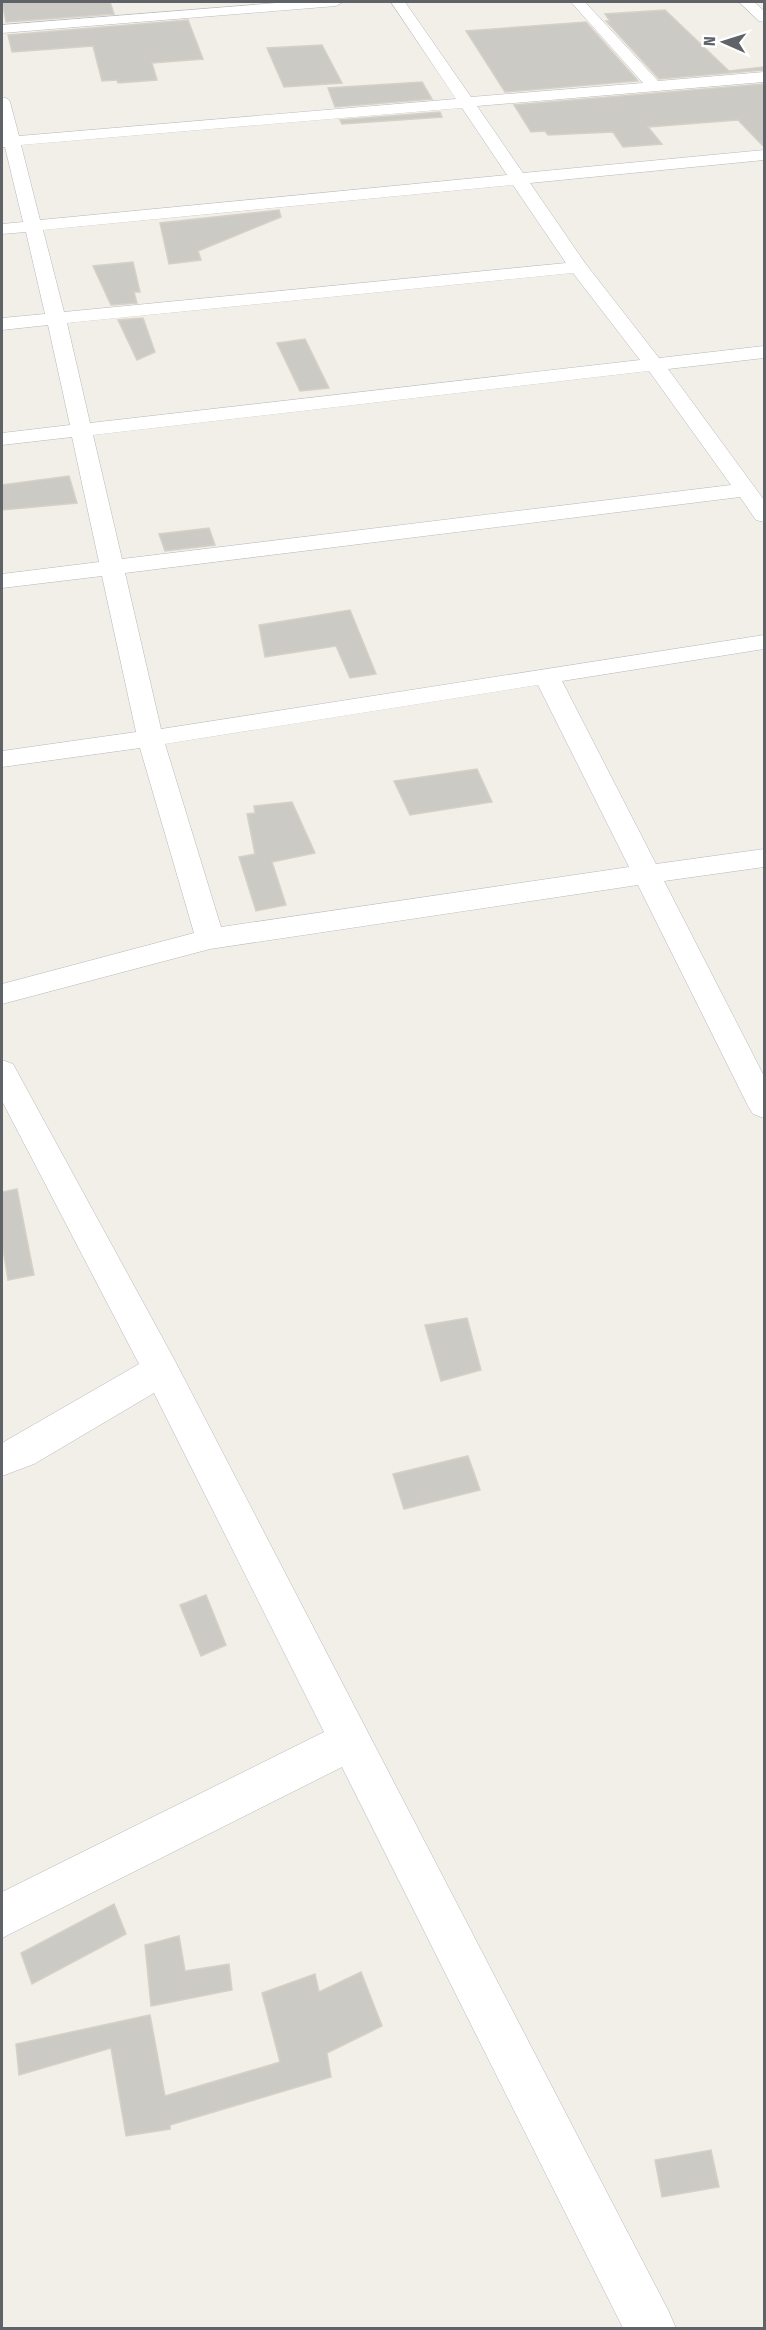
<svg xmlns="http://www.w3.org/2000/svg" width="766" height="2330" font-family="'Fira Sans Condensed',sans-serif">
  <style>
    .building { fill: #cccac5; stroke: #d6d1c6; stroke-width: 1.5 }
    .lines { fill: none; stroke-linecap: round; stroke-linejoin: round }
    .minor-casing { stroke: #b5b8bc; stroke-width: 1 }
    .minor { fill: #fff; fill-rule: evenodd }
  </style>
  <rect width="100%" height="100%" fill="#f1efe8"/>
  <!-- building -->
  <g class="building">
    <path d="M2,2H110L114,14L6,22Z"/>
    <path d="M665,10L729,71L765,67V70L659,79L606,21H610L605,14Z"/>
    <path d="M188,20L203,59L152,63L157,80L118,83L117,80L102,81L93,46L12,52L8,35Z"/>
    <path d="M586,22L638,81L505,92L466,31Z"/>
    <path d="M322,45L342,83L284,87L267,48Z"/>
    <path d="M422,82L432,99L335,107L328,88Z"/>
    <path d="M765,84V148L738,120L648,127L662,144L623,147L613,132L548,135L545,131L531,132L514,105Z"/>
    <path d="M440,112L442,117L342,124L340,120Z"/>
    <path d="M279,210L281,217L198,251L201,260L169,264L160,223Z"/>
    <path d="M133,262L140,292H134L137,303L111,305L93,266Z"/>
    <path d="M143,318L155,352L137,360L118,320Z"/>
    <path d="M305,339L329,388L300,391L277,343Z"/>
    <path d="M69,476L77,503L2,510V485Z"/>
    <path d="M209,528L215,545L165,551L159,534Z"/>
    <path d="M350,610L376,674L350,678L336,646L265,657L259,625Z"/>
    <path d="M477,769L492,802L410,815L394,781Z"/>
    <path d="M292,802L315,853L272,862L286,905L256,911L239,857L255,854L247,814L255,813L254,806Z"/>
    <path d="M17,1189L34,1275L8,1280L2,1243V1192Z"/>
    <path d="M467,1318L481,1370L441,1381L425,1325Z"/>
    <path d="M468,1456L480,1490L404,1509L393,1474Z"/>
    <path d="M206,1595L226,1645L201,1656L180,1605Z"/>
    <path d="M114,1904L126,1934L32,1984L21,1953Z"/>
    <path d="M179,1936L185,1971L229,1964L232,1990L151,2006L145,1945Z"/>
    <path d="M361,1972L382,2026L327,2053L331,2077L170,2125V2129L126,2136L111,2048L19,2075L16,2044L150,2015L165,2096L280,2062L262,1993L315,1974L319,1992Z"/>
    <path d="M711,2150L719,2187L662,2197L655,2160Z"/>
  </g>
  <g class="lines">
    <!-- minor casing -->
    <g class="minor-casing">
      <g id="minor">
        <path d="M289,2H343L336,6L2,33V25Z"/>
        <path d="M391,2H405L471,97L643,83L571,2H585L658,81L764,72V82L477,106L523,173L764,150V160L530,183L585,263L659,358L764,346V358L668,369L764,500V522L756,520L740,497L125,573L161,729L764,635V649L562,681L656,864L764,849V867L664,881L764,1076V1118L753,1114L748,1106L638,885L210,949L2,1004V984L194,933L140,748L2,767V751L136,732L102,576L2,588V574L99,562L72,437L2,445V433L70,425L48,325L2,330V318L45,314L26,232L2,234V224L23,222L5,147H2V97L8,99L10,102L19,136L456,99ZM462,108L507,175L40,220L21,145ZM513,185L566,263L64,312L43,230ZM573,273L640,360L90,423L67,323ZM649,371L731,485L122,559L93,435ZM538,685L629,867L221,927L165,744Z"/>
        <path d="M739,2H754L764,11V22L759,21Z"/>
        <path d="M2,1060L13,1064L174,1359L668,2310L676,2328H623L342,1767L2,1938V1892L324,1732L154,1393L34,1464L2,1476V1443L139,1364L2,1101Z"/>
      </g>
    </g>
    <!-- minor -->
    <use href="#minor" class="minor"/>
  </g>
  <!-- border -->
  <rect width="766" height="2330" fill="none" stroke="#5f6368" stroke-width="6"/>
  <!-- north arrow -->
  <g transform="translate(724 42) rotate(273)" stroke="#ffffff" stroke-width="4.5" paint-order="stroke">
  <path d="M0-4.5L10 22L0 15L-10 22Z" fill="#5f6368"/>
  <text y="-9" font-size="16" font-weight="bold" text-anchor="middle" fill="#5f6368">N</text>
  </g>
</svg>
